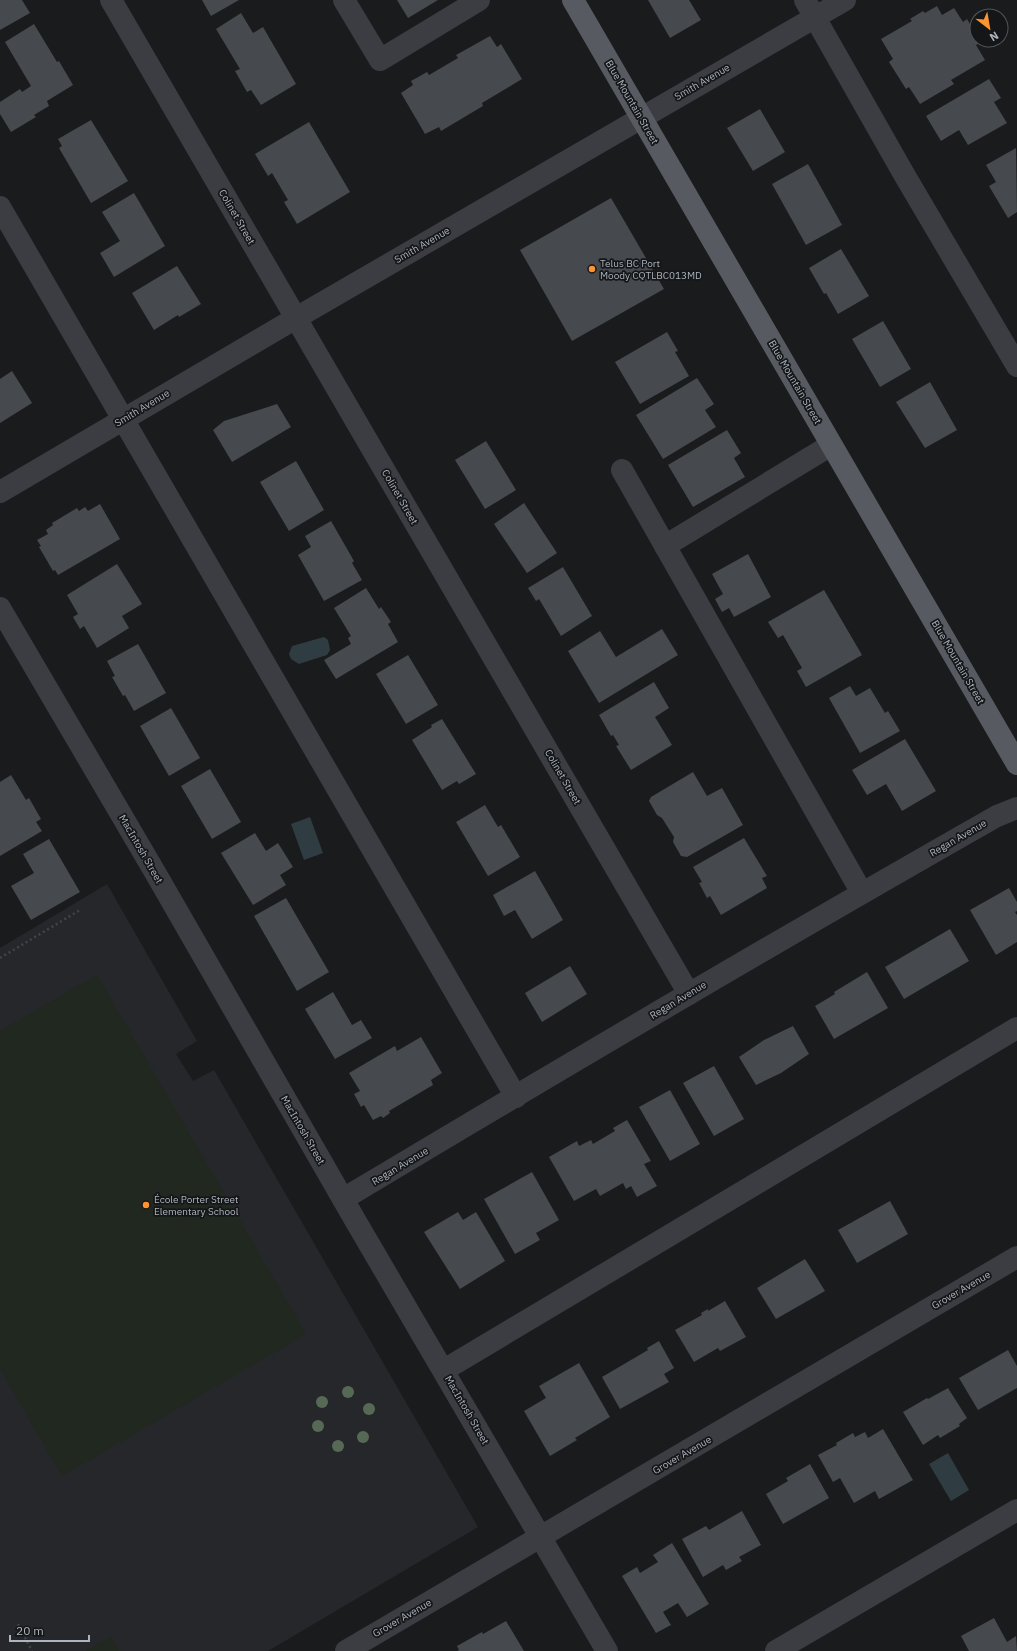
<svg xmlns="http://www.w3.org/2000/svg" width="1017" height="1651" font-family="'IBM Plex Sans',sans-serif">
  <style>
    .built { fill: #26272a }
    .green { fill: #20281f }
    .water { fill: #2f3d42 }
    .building { fill: #46494d }
    .lines { fill: none; stroke-linecap: round; stroke-linejoin: round }
    .path { stroke: #414549; stroke-width: 2.5; stroke-dasharray: 2 3; stroke-linecap: butt }
    .minor { stroke: #3b3d42; stroke-width: 22 }
    .major { stroke: #575b61; stroke-width: 22 }
    .tree { fill: #566955 }
    .poi-dot { fill: #fe9431; stroke: #151618; stroke-width: 1.5 }
    .labels { text-anchor: middle; dominant-baseline: central; stroke-width: 3.5; stroke-linejoin: round; paint-order: stroke }
    .street-label { font-size: 10px; fill: #acb4bd; stroke: #151618 }
    .poi-label { font-size: 10px; fill: #acb4bd; stroke: #151618; text-anchor: start }
  </style>
  <rect width="100%" height="100%" fill="#1a1b1d"/>
  <!-- built -->
  <path class="built" d="M107,884L197,1041L176,1054L193,1081L214,1070L478,1527L268,1651H0V948Z"/>
  <!-- green -->
  <g class="green">
    <path d="M97,975L306,1334L62,1476L0,1369V1031Z"/>
    <path d="M111,1637L119,1651H86Z"/>
  </g>
  <!-- water -->
  <g class="water">
    <path d="M324,637L328,640L330,650L327,655L299,664L291,659L289,654L292,646Z"/>
    <path d="M310,817L323,853L304,860L291,824Z"/>
    <path d="M948,1453L969,1490L951,1501L929,1464Z"/>
  </g>
  <!-- building -->
  <g class="building">
    <path d="M0,0H22L30,13L0,30Z"/>
    <path d="M202,0H239L211,16Z"/>
    <path d="M397,0H438L408,18Z"/>
    <path d="M648,0H689L701,20L670,38Z"/>
    <path d="M937,6L942,15L954,8L963,22L967,19L977,36V40H980L981,42L976,45L985,60L951,80L954,84L920,104L909,87L906,89L889,62L893,59L881,39L912,21L910,19L923,11L925,13Z"/>
    <path d="M241,13L253,33L263,27L296,84L261,105L251,90L247,92L235,71L240,69L216,29Z"/>
    <path d="M34,24L57,62L59,61L73,85L47,101L49,106L34,115L36,117L11,132L0,114V102L20,89L22,92L31,86L5,42Z"/>
    <path d="M490,36L497,47L501,44L522,79L482,103L483,106L441,131L439,127L425,134L401,93L413,85L411,81L427,72L429,75L458,58L456,55Z"/>
    <path d="M989,79L1001,98L994,102L1007,123L968,145L959,130L941,141L926,116Z"/>
    <path d="M760,109L785,152L753,171L727,128Z"/>
    <path d="M91,120L128,181L91,203L59,148L62,146L58,139Z"/>
    <path d="M309,122L350,192L297,224L284,202L288,200L272,173L268,176L255,154Z"/>
    <path d="M1016,148L1017,212L1008,218L989,186L996,182L986,165Z"/>
    <path d="M808,164L842,225L806,245L772,184Z"/>
    <path d="M134,193L165,246L114,277L100,253L120,241L102,212Z"/>
    <path d="M611,198L664,289L572,341L520,250Z"/>
    <path d="M841,249L869,296L838,314L826,293L824,294L809,268Z"/>
    <path d="M177,266L201,304L179,317L178,315L154,330L132,293Z"/>
    <path d="M883,321L911,369L880,387L852,339Z"/>
    <path d="M667,332L678,351L675,352L689,376L640,404L615,362Z"/>
    <path d="M12,371L32,403L0,423V379Z"/>
    <path d="M697,378L714,404L705,410L716,427L663,459L636,415Z"/>
    <path d="M930,382L957,430L925,448L896,402Z"/>
    <path d="M277,404L291,427L232,462L213,430L224,421Z"/>
    <path d="M727,430L741,453L734,458L745,477L693,507L668,465Z"/>
    <path d="M486,441L516,490L485,509L455,460Z"/>
    <path d="M296,461L324,510L289,531L260,482Z"/>
    <path d="M524,503L557,553L527,573L494,524Z"/>
    <path d="M100,504L120,539L58,575L55,570L53,571L39,547L41,546L37,540L48,534L46,530L53,525L52,523L77,508L79,511L85,507L88,511Z"/>
    <path d="M331,521L354,561L352,563L362,580L324,601L298,555L311,547L305,536Z"/>
    <path d="M748,554L771,597L734,617L729,608L722,612L715,599L723,594L712,574Z"/>
    <path d="M117,564L142,604L122,616L129,628L97,648L84,626L80,629L73,617L78,614L67,595Z"/>
    <path d="M563,567L592,616L561,636L539,599L536,601L528,588Z"/>
    <path d="M366,588L379,609L381,607L391,622L388,624L398,642L336,679L324,660L351,644L348,638L351,636L334,608Z"/>
    <path d="M824,590L862,655L806,687L797,671L802,668L783,635L778,638L768,622Z"/>
    <path d="M662,629L678,655L599,703L568,651L600,631L616,657Z"/>
    <path d="M138,644L166,693L134,711L125,695L123,696L112,677L115,676L107,661Z"/>
    <path d="M408,655L438,705L406,724L376,674Z"/>
    <path d="M654,682L669,708L655,717L672,745L631,770L616,746L619,745L613,735L611,736L599,715Z"/>
    <path d="M850,686L856,696L870,688L885,713L888,711L900,731L860,753L829,698Z"/>
    <path d="M171,708L200,758L169,776L140,726Z"/>
    <path d="M442,719L476,774L459,784L457,781L442,790L412,740L432,727L431,725Z"/>
    <path d="M905,739L936,791L902,811L886,784L867,795L852,770Z"/>
    <path d="M210,769L241,822L212,839L181,786Z"/>
    <path d="M693,772L707,796L722,788L743,825L687,857L681,856L673,842L674,837L662,818L657,815L649,801L651,797Z"/>
    <path d="M11,775L26,800L29,798L41,819L36,822L42,831L0,856V782Z"/>
    <path d="M485,805L498,827L501,825L520,857L488,876L456,822Z"/>
    <path d="M255,833L266,851L278,843L293,867L280,875L286,885L253,905L221,853Z"/>
    <path d="M744,838L767,876L762,878L767,888L721,915L710,896L707,898L699,883L702,882L693,867Z"/>
    <path d="M49,839L80,892L31,920L11,886L34,873L23,854Z"/>
    <path d="M535,871L563,920L532,939L515,910L504,916L493,895Z"/>
    <path d="M1009,888L1017,902V911L1015,912L1017,915V942L996,955L970,910Z"/>
    <path d="M286,898L329,972L297,991L254,916Z"/>
    <path d="M950,929L969,961L904,999L885,967Z"/>
    <path d="M570,966L587,994L542,1022L525,993Z"/>
    <path d="M867,972L888,1008L834,1039L815,1006L835,994L834,992Z"/>
    <path d="M333,992L352,1025L361,1020L372,1038L335,1059L305,1009Z"/>
    <path d="M793,1026L809,1054L781,1073L756,1085L739,1057L764,1040Z"/>
    <path d="M421,1037L442,1073L431,1080L433,1085L389,1111L390,1113L383,1118L381,1116L373,1120L364,1105L361,1107L354,1094L360,1091L349,1073L395,1046L397,1051Z"/>
    <path d="M714,1066L744,1119L714,1136L683,1083Z"/>
    <path d="M670,1090L700,1144L670,1161L639,1107Z"/>
    <path d="M627,1120L651,1161L644,1164L657,1186L637,1197L631,1186L626,1189L623,1183L600,1196L596,1189L574,1201L549,1157L577,1141L579,1146L591,1140L593,1144L615,1131L613,1128Z"/>
    <path d="M532,1172L559,1220L536,1233L540,1240L515,1254L484,1199Z"/>
    <path d="M890,1201L908,1234L857,1263L838,1230Z"/>
    <path d="M458,1212L463,1220L476,1212L505,1261L460,1289L424,1232Z"/>
    <path d="M805,1259L825,1291L776,1319L757,1288Z"/>
    <path d="M725,1301L746,1337L720,1351L718,1348L694,1362L675,1330L702,1315L701,1313L708,1309V1311Z"/>
    <path d="M659,1341L674,1368L664,1374L669,1382L620,1409L602,1377L648,1350L647,1348Z"/>
    <path d="M1008,1350L1017,1366V1388L978,1410L959,1378Z"/>
    <path d="M579,1363L610,1417L575,1438L577,1440L550,1456L524,1411L546,1398L539,1386Z"/>
    <path d="M948,1388L967,1418L959,1424L960,1426L940,1438L938,1435L923,1445L903,1412L927,1398L928,1399Z"/>
    <path d="M883,1429L913,1480L879,1499L875,1491L854,1503L840,1478L833,1482L818,1455L837,1445L836,1443L853,1433L855,1437L865,1432L868,1438Z"/>
    <path d="M810,1464L829,1498L783,1524L766,1494L788,1481L786,1478Z"/>
    <path d="M742,1511L761,1545L739,1557L742,1561L726,1570L723,1565L703,1577L682,1539L706,1526L709,1530Z"/>
    <path d="M672,1543L709,1604L687,1617L678,1603L663,1612L671,1625L656,1633L622,1576L637,1567L640,1573L658,1562L653,1555Z"/>
    <path d="M994,1618L1007,1642L1016,1636L1017,1651H969L961,1636Z"/>
    <path d="M506,1621L524,1651H457L459,1650L457,1646L482,1632L483,1634Z"/>
  </g>
  <g class="lines">
    <!-- path -->
    <g class="path">
      <path d="M0,958L80,910"/>
      <path d="M18,1624L32,1651"/>
    </g>
    <!-- minor -->
    <g class="minor">
      <path d="M111,0L689,994"/>
      <path d="M344,0L380,60L479,0"/>
      <path d="M805,0L905,176L1017,366"/>
      <path d="M0,207L516,1097"/>
      <path d="M622,470L862,893"/>
      <path d="M0,492L296,318L845,0"/>
      <path d="M665,546L831,445"/>
      <path d="M0,608L156,874L355,1220L607,1651"/>
      <path d="M343,1199C560,1069 777,941 997,816L1017,808"/>
      <path d="M444,1370L1017,1028"/>
      <path d="M346,1651L1017,1257"/>
      <path d="M776,1651L1017,1510"/>
    </g>
    <!-- major -->
    <path class="major" d="M573,0L1017,764"/>
  </g>
  <!-- trees -->
  <g class="tree">
    <circle cx="348" cy="1392" r="6"/>
    <circle cx="322" cy="1402" r="6"/>
    <circle cx="369" cy="1409" r="6"/>
    <circle cx="318" cy="1426" r="6"/>
    <circle cx="363" cy="1437" r="6"/>
    <circle cx="338" cy="1446" r="6"/>
  </g>
  <!-- markers -->
  <g class="poi-dot">
    <circle cx="592" cy="269" r="4"/>
    <circle cx="146" cy="1205" r="4"/>
  </g>
  <g class="labels">
    <!-- street labels -->
    <g class="street-label">
      <text transform="translate(702 82) rotate(-30)">Smith Avenue</text>
      <text transform="translate(632 102) rotate(60)">Blue Mountain Street</text>
      <text transform="translate(237 217) rotate(60)">Colinet Street</text>
      <text transform="translate(422 245) rotate(-30)">Smith Avenue</text>
      <text transform="translate(795 382) rotate(60)">Blue Mountain Street</text>
      <text transform="translate(142 408) rotate(-31)">Smith Avenue</text>
      <text transform="translate(400 497) rotate(60)">Colinet Street</text>
      <text transform="translate(958 662) rotate(60)">Blue Mountain Street</text>
      <text transform="translate(563 777) rotate(60)">Colinet Street</text>
      <text transform="translate(958 838) rotate(-30)">Regan Avenue</text>
      <text transform="translate(141 849) rotate(60)">MacIntosh Street</text>
      <text transform="translate(678 1000) rotate(-31)">Regan Avenue</text>
      <text transform="translate(303 1130) rotate(60)">MacIntosh Street</text>
      <text transform="translate(400 1166) rotate(-31)">Regan Avenue</text>
      <text transform="translate(961 1290) rotate(-30)">Grover Avenue</text>
      <text transform="translate(467 1410) rotate(60)">MacIntosh Street</text>
      <text transform="translate(682 1455) rotate(-30)">Grover Avenue</text>
      <text transform="translate(402 1618) rotate(-30)">Grover Avenue</text>
    </g>
    <!-- poi labels -->
    <g class="poi-label">
      <text x="600" y="263">Telus BC Port<tspan x="600" dy="12">Moody CQTLBC013MD</tspan></text>
      <text x="154" y="1199">École Porter Street<tspan x="154" dy="12">Elementary School</tspan></text>
    </g>
  </g>
  <!-- north arrow -->
  <g transform="translate(989 28) rotate(149)"><circle r="19" fill="#151618" stroke="#51555a"/>
  <path d="M0-3L7 15L0 10L-7 15Z" fill="#fe9431"/>
  <text y="-6" font-size="11" font-weight="bold" text-anchor="middle" fill="#acb4bd">N</text>
  </g>
  <!-- scale -->
  <path d="M10 1635v6h79v-6" fill="none" stroke="#acb4bd" stroke-width="2"/>
  <text x="16" y="1635" font-size="12" fill="#acb4bd" stroke="#151618" stroke-width="3" paint-order="stroke">20 m</text>
</svg>
